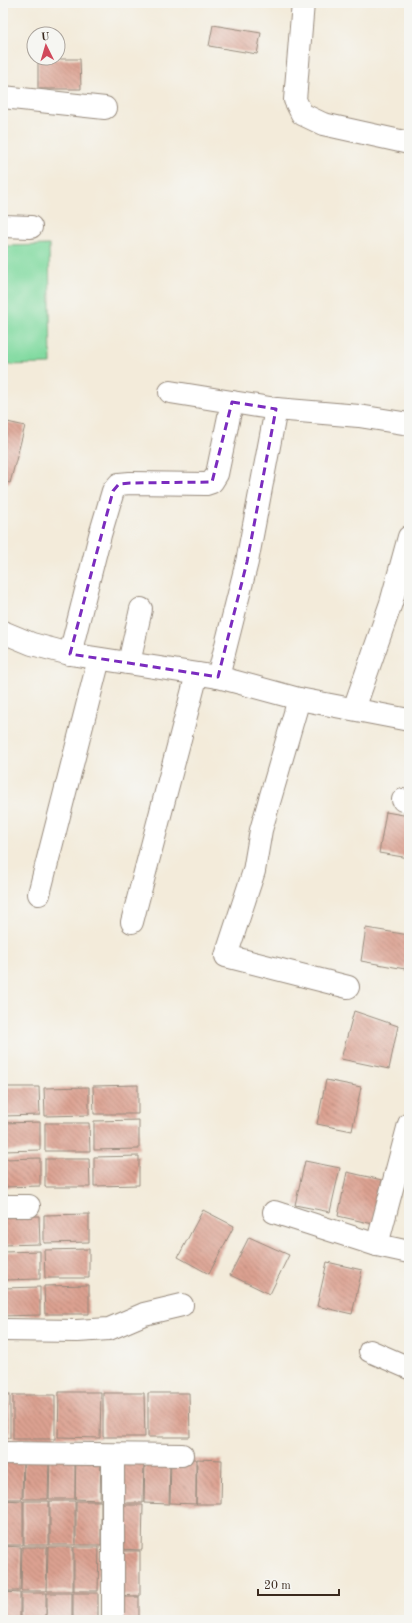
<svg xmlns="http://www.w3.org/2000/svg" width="412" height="1623" font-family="'Old Standard TT',serif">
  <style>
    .pitch { fill: #81daa0; stroke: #5e825f }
    .building { fill: url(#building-back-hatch) }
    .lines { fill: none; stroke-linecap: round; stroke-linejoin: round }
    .minor-casing { stroke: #978a7c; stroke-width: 24 }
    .minor { stroke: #fff; stroke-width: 22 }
    .marked { fill: none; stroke: #7b2cbf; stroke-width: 3; stroke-dasharray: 8 5; stroke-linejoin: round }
  </style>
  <defs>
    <pattern id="building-back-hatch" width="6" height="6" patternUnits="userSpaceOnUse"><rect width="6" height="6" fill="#dca191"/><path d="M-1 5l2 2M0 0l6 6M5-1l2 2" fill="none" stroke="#b48376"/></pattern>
  </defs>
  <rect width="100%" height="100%" fill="#f6f6f2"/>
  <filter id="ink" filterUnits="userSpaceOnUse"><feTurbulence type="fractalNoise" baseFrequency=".025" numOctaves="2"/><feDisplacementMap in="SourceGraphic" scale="8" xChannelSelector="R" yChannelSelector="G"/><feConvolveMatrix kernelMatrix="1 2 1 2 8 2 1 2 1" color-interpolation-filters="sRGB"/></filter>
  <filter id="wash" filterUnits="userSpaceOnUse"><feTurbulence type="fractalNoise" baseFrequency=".012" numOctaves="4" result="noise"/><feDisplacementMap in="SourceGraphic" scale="16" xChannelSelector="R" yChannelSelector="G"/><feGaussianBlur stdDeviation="0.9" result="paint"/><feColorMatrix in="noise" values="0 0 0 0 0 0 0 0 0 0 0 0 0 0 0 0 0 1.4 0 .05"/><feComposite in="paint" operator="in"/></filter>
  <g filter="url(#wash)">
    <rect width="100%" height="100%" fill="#f3ebda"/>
    <!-- pitch -->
    <path class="pitch" d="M49,245L51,364L3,365V246Z"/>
    <g id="blocks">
      <!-- building -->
      <g class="building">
        <path d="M213,25L261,33L257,54L209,46Z"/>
        <path d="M38,59H80L81,89H38Z"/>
        <path d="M3,421L25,426L10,483L3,481Z"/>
        <path d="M386,812L409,816V858L379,853Z"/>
        <path d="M366,928L409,935L405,969L361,961Z"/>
        <path d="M354,1011L398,1026L389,1069L341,1059Z"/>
        <path d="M326,1080L361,1087L352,1131L317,1124Z"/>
        <path d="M138,1085V1114H94L93,1086Z"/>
        <path d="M3,1087H39L40,1115L3,1116Z"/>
        <path d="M89,1087V1115L45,1116L44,1088Z"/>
        <path d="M139,1120V1149L94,1150V1121Z"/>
        <path d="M40,1122V1150L3,1151V1123Z"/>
        <path d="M45,1123H89L90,1151H45Z"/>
        <path d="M139,1156V1185L94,1186V1157Z"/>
        <path d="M40,1158V1186L3,1187V1159Z"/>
        <path d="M45,1159H89L90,1187H45Z"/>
        <path d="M305,1161L340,1168L330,1212L295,1205Z"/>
        <path d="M347,1172L382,1180L373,1224L338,1216Z"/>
        <path d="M203,1210L234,1226L209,1274L178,1257Z"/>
        <path d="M89,1214V1242L44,1243V1215Z"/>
        <path d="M39,1216L40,1244L3,1245V1217Z"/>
        <path d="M249,1237L289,1255L270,1294L230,1275Z"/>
        <path d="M89,1249V1278H45L44,1250Z"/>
        <path d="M40,1251V1279L3,1280V1252Z"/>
        <path d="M327,1262L362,1270L352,1314L317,1306Z"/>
        <path d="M89,1285V1314H45L44,1286Z"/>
        <path d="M40,1287V1315L3,1316V1288Z"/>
        <path d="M59,1392H101L100,1438L58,1437Z"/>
        <path d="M103,1393H144L145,1437H103Z"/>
        <path d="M148,1393H189L190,1437H148Z"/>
        <rect x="3" y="1394" width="7" height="44"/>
        <rect x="13" y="1395" width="42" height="44"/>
        <path d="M3,1455H23L22,1499H3Z"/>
        <path d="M24,1455H49L48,1499H23Z"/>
        <path d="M50,1455H75V1499H49Z"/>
        <path d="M76,1455H101L100,1500L75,1499Z"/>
        <path d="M119,1459H144L143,1503H118Z"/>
        <path d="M145,1459L170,1460L169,1504L144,1503Z"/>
        <path d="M171,1459H196V1504L170,1503Z"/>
        <path d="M197,1459L222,1460L221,1504H196Z"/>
        <path d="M3,1500L23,1501V1545H3Z"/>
        <rect x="24" y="1501" width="25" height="44"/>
        <rect x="50" y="1501" width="25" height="44"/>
        <rect x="76" y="1501" width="25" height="44"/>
        <path d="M117,1505H143L142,1550L117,1549Z"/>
        <path d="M3,1546L21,1547L20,1591H3Z"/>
        <path d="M22,1547H47L46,1591H21Z"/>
        <path d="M48,1547H73V1591H47Z"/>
        <path d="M74,1547H99L98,1591H74Z"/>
        <path d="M115,1551H140V1596L114,1595Z"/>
        <path d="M3,1592L20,1593V1620H3Z"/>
        <rect x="21" y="1593" width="25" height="27"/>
        <rect x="47" y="1593" width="25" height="27"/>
        <rect x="73" y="1593" width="25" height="27"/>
        <rect x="114" y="1597" width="25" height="23"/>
      </g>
    </g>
  </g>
  <g filter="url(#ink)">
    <use href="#blocks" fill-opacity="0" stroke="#978a7c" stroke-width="1"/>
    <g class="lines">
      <!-- minor casing -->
      <g class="minor-casing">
        <g id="minor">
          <path d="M303,3L295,100L302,114L323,124L409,143"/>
          <path d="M3,97L105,108"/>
          <path d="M3,226L31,227"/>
          <path d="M170,392L232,402"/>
          <path d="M3,632L32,644L70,654L218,677L299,699L409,720"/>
          <path d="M70,654L100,535L113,491L119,484L130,483L206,484L212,482L217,474L232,402L276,409L359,416L409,424"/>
          <path d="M129,663L141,609"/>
          <path d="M218,677L247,562L276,409"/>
          <path d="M299,699L261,830L254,871L226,956L348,987"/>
          <path d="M354,709L391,603L409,537"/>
          <path d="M403,800L409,801"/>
          <path d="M39,894L99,659"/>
          <path d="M132,922L197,674"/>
          <path d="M3,1206H29"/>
          <path d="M274,1212L377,1245L409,1252"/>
          <path d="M377,1245L409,1124"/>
          <path d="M3,1330L77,1331L109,1329L144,1314L182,1305"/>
          <path d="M370,1351L409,1368"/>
          <path d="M3,1453L182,1455"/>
          <path d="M113,1455V1620"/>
        </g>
      </g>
      <!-- minor -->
      <use href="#minor" class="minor"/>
    </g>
  </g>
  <!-- marked area -->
  <path class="marked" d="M232,402L276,409L247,562L218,677L70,654L113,491L119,484L130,483L212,482Z"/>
  <!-- margin -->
  <rect width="412" height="1623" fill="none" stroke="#f6f6f2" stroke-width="16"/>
  <!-- north arrow -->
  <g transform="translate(46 46) rotate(355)"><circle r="19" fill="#f6f6f2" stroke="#aba49d"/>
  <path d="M0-3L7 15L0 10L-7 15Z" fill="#d1495b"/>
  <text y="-6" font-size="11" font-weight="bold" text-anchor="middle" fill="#3b2a1e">U</text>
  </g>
  <!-- scale -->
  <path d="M258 1589v6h81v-6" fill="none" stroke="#3b2a1e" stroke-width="2"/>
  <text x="264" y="1589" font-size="12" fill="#3b2a1e" stroke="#f6f6f2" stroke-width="3" paint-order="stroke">20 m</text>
</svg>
